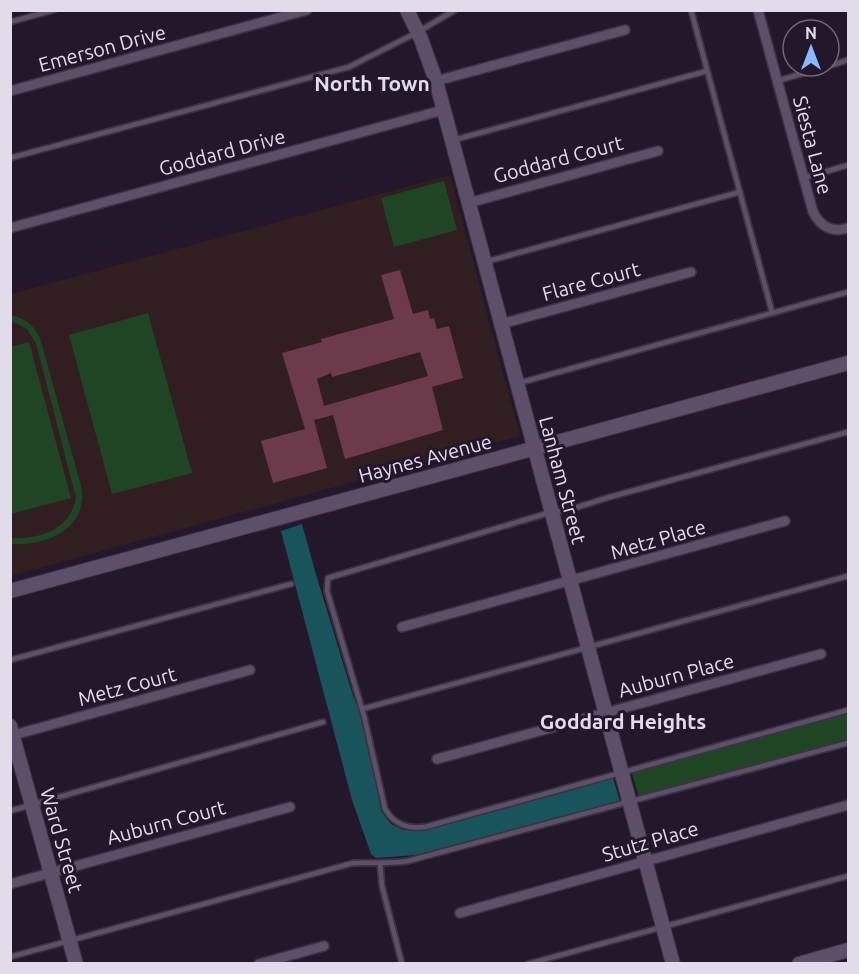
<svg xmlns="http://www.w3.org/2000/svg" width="859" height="974" font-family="Ubuntu,sans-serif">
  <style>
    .education { fill: #311e20 }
    .green { fill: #1f4524 }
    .water { fill: #19545d }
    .building { fill: #6d3a4c; fill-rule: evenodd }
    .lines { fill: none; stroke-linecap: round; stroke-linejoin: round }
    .lane-casing { stroke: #3b3343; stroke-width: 8 }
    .street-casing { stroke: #3b3343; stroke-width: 12 }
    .secondary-casing { stroke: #3b3343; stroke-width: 16 }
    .lane { stroke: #5d4f68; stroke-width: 4.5 }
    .street { stroke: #5d4f68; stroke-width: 9 }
    .secondary { stroke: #5d4f68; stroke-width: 14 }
    .labels { text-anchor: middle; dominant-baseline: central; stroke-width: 6; stroke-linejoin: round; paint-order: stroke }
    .street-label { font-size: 20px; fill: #e2dbea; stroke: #23172c }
    .neighbourhood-label { font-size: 21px; font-weight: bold; fill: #e2dbea; stroke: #23172c }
  </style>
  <rect width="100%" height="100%" fill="#23172c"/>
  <!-- education -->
  <path class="education" d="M450,175L520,436L11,576V294Z"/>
  <!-- green -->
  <g class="green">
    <path d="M444,181L457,230L394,247L381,198Z"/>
    <path d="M148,313L192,473L112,494L69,335Z"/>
    <path d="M11,315C24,318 34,325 40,338L81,486C89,529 47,546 11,544V538C39,540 71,529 76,498L36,343L27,329L11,321Z"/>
    <path d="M29,342L71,498L11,514V347Z"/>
    <path d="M848,710V743L640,800L631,770Z"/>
  </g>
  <!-- water -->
  <path class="water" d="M302,524L315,571L353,696L366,725L381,811L391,824L403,830L423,831L613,778L621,805L415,855L376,858L371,854L352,800L281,531Z"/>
  <!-- building -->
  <path class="building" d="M400,270L413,314L428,310L430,319L434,318L437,329L449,326L463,378L432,387L443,430L345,459L333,415L314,420L327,468L273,483L261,441L305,429L282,353L322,342L321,339L394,319L381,275ZM420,352L428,376L324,406L317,379L331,373L332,377Z"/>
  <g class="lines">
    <!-- lane casing -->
    <g class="lane-casing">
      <g id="lane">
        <path d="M691,10L772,312"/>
        <path d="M10,22L54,10"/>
        <path d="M829,66L848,60"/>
        <path d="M777,81L828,66"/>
        <path d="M454,140L707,71"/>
        <path d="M10,158L349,67L418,32L455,10"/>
        <path d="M804,178L848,165"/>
        <path d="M485,262L740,192"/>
        <path d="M519,383L848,292"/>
        <path d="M848,432L610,497L565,511L552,512L328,578L327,591L364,716L385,809C395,825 407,829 425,827L848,710"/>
        <path d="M10,660L291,584"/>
        <path d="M362,709L848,576"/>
        <path d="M10,811L323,722"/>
        <path d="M380,863L382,886L402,964"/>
        <path d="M10,957L353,863C371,862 389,864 408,861L848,743"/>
        <path d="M528,964L848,876"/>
      </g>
    </g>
    <!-- street casing -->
    <g class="street-casing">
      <g id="street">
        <path d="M758,10L813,212C821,227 832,233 848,228"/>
        <path d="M436,81L625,30"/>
        <path d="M10,91L307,10"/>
        <path d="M468,203L658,151"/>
        <path d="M10,228L443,110"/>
        <path d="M501,324L691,272"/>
        <path d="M402,627L785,521"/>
        <path d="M10,736L250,670"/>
        <path d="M437,759L821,654"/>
        <path d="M10,884L290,807"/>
        <path d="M460,913L848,805"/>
        <path d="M259,964L324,946"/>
      </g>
    </g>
    <!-- secondary casing -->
    <g class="secondary-casing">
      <g id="secondary">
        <path d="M407,10L421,39L436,81L673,964"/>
        <path d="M10,591L848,363"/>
        <path d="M10,726L76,964"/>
        <path d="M799,964L848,950"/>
      </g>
    </g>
    <!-- lane -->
    <use href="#lane" class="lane"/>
    <!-- street -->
    <use href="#street" class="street"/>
    <!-- secondary -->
    <use href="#secondary" class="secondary"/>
  </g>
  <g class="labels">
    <!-- street labels -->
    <g class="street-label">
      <text transform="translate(102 48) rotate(-15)">Emerson Drive</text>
      <text transform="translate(813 145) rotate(75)">Siesta Lane</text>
      <text transform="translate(222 152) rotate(-15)">Goddard Drive</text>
      <text transform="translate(558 159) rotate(-15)">Goddard Court</text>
      <text transform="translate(591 281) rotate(-15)">Flare Court</text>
      <text transform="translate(425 458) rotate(-15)">Haynes Avenue</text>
      <text transform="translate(563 480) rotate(75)">Lanham Street</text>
      <text transform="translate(658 539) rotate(-16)">Metz Place</text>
      <text transform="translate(676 675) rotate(-15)">Auburn Place</text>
      <text transform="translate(127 686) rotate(-15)">Metz Court</text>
      <text transform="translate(166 822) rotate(-15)">Auburn Court</text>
      <text transform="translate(62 840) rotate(74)">Ward Street</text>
      <text transform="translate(650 841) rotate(-16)">Stutz Place</text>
    </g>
    <!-- neighbourhood labels -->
    <g class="neighbourhood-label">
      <text x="372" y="83">North Town</text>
      <text x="623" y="721">Goddard Heights</text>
    </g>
  </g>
  <!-- border -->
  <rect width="859" height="974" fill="none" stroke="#e2dbea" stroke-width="24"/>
  <!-- north arrow -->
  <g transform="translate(811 48)"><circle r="28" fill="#23172c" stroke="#6f6578" stroke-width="1.5"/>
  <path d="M0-4.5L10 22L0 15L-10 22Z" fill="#8db9fc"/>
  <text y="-9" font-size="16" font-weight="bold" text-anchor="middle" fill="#e2dbea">N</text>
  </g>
</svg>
